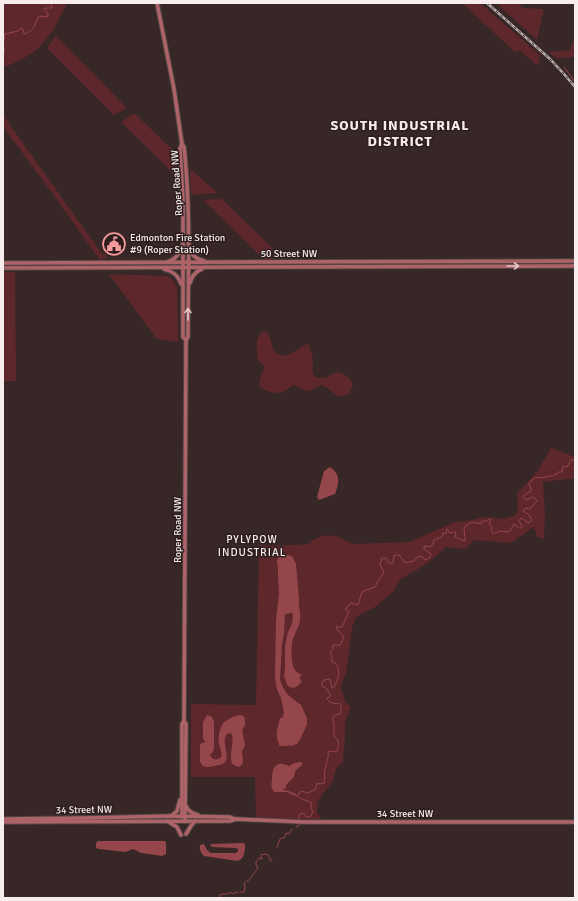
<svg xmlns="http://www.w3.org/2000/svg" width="578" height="901" font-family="Signika,sans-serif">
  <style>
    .green { fill: #5d272b }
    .water { fill: #95464b }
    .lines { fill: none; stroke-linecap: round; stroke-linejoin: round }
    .stream { stroke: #95464b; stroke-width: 1 }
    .major-casing { stroke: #534545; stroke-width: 5.5 }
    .major { stroke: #ad6367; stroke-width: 3.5 }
    .rail-casing { stroke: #bbaeae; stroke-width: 2.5 }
    .rail { stroke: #2e1e1e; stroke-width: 1; stroke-dasharray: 3; stroke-linecap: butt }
    .oneway { stroke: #e2c4c5 }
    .labels { text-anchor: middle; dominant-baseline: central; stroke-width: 3; stroke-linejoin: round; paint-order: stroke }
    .street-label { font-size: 10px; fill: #f8eded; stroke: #2e1e1e }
    .poi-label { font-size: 10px; fill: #f8eded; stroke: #2e1e1e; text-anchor: start }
    .neighbourhood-label { font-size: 11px; letter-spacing: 1px; fill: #f8eded; stroke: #2e1e1e }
    .district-label { font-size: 14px; font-weight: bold; letter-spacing: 1px; fill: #f8eded; stroke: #2e1e1e }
  </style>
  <rect width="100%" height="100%" fill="#382727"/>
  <!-- green -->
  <g class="green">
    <path d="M3,3H67C60,18 49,40 36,50C26,58 14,63 3,68Z"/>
    <path d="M462,3H480L540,55L538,66L521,51L515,52Z"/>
    <path d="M496,3H518L523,8L544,9L537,40Z"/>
    <path d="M56,36L127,108L114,115L47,48Z"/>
    <path d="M575,37V57L556,58L548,52L570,50Z"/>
    <path d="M134,113L176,153L178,178L121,122Z"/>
    <path d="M3,115L102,254H106V258L99,259L53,194L4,128Z"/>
    <path d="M190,169L218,193L191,195Z"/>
    <path d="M222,199L272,248V261H266L203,200Z"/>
    <path d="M3,272H15L16,381H3Z"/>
    <path d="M109,274L166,276L171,278L177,287L178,342L157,339Z"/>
    <path d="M262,332H266L269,334C271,339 272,349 276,353C285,361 298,349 306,344L309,345C310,349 313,356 313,360C313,367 310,378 320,378C327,379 332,373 338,372C345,374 357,381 351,390C350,392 349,394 347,395C334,400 331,387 321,385C316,387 310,392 305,391C301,390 299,386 293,385C290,387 288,389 285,391C279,396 267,391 260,388C257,378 263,375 265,366L258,360L257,354V339Z"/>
    <path d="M551,448L575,457V478L543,482L544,499L545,515L544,539L537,537L534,527L510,543L475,540L464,549L446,547L428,563L401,579L392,593L375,607L356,617L352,628L346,674L342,682L341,689L345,701L351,707L345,722V739L344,749L343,762L336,769L333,781L318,800L317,812L322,819L256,820L255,777H191V704L256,705L259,545L276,546L309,544C322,531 337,534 352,544L409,542L455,522L467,521L485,517L503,519L516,515L518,508L517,493L537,472Z"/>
  </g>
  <!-- water -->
  <g class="water">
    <path d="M330,467C341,475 339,483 335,494L319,500L317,497L324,471Z"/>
    <path d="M282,555H288L292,556L296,564L299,600C298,606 301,612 300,619C300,626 295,632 293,639C291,645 291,665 295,670C296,672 300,674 302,675L299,677L302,682L296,687L292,688L288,686L286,682L284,676L285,669V646L288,632L292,624L293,614L292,613L285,614L284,633L282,644L280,679L282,685L286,693L293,699L301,705L307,718V724L301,738L297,744L291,746L289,745L286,746H280L279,745V743L278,742C275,732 278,728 280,718H282L284,713L283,707L281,698L279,694L276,686L275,676L276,620L279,594L278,574V567L277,563L278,557Z"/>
    <path d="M207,715L212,717L214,722V750L210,755C212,760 217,761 221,757C222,752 221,750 219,745C218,737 219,730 223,723C229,719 235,715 242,715L245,718V725L242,730L245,745L242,752L243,761L242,765L238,767L232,764C229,754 234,743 232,734L228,733C219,741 232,758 224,763C221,765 217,765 214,766C209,767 206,768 202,765L200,762V745L202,743L205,742V741L203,739V722Z"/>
    <path d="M301,762L302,763V765L296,770L295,772L294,777L286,785V788L282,789L294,793L300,798L287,792H274C271,788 271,785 272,780C272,767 276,760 289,766L294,763Z"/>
    <path d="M98,841H165L166,843V854L162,856L141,853L133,849L125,852L99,849L96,848V843Z"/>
    <path d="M243,843L245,844C245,851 245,858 238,861L204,856C201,853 199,849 200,845L204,844L207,850L211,853H236L238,851V849L236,848L212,847L210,844Z"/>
  </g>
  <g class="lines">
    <!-- stream -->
    <g class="stream">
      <path d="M3,55C5,52 5,48 3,46L5,34L18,31L21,28L23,29L24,34C35,31 34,24 39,16L46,17L48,16V14L44,9L46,8H52V6L50,3"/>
      <path d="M564,67L575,82"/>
      <path d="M298,796V794L302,791L307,793L315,790L317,783L320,784L324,783C325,777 324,771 326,765C327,760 329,757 328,752L332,751L336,752L338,750C337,743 341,742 334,736V723L332,719L334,716L341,713V706L340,704C335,703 329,704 327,698L330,697V694L326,688L322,686V682L324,680L330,679L332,688H333C338,681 342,670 335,663L332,662V656L330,653L333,649V645H340L343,640V635L338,631L336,627H342L343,625L349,611L348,610H346L345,609L349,606V604L351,603L358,605L362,592L366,590L375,587L379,579L384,573L380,564L382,558H386L388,562L392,564L393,563L394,556L396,555H399L405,563L414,561L418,556L423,557L424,559L426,560L430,557L431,554L424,549V546L430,547L433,544L434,540L442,537L443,533H444L446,534L447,529L448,530L450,533L454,532H456L455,537L465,541L464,528C469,521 474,522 481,524L482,521H486L490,519L491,520L489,524L492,527L491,530L493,533H496L499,531L509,532L514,524L519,528H521L522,526L519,521L521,518L523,519L529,523L532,520L528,514L523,511L526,508L530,509L537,501L534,497L526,500L523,496L531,491V489L529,484L531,481L536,477C541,479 550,476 557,474L558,472H562L563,466L567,467L571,460H575"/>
      <path d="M299,820V816L301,813H303L306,817H310L313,812L311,808L312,803L300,798"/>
      <path d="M296,827L300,825"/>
      <path d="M277,847L280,839L285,837L286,833L289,834L292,829"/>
      <path d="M240,892H244L245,888L244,883C245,882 247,881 249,880C250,879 257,869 258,868L256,865V862L259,858L262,859L261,855L266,854L268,855L271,861H272"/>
      <path d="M219,898L220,895L222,894H228L230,892L232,894L238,892"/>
    </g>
    <!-- major casing -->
    <g class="major-casing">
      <g id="major">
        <path d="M157,3L174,89L182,144L184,147C191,210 188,274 188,337L186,340L184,721L186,724L185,821"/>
        <path d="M182,144L180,149L183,199V337L186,340"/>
        <path d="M189,249C193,256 196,259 204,261"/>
        <path d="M168,262C176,259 179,254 182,246"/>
        <path d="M3,263L575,261"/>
        <path d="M3,268L575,266"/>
        <path d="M164,269C173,271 178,275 181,284"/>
        <path d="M190,283C191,277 196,271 202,269"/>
        <path d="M186,806C188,811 193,814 198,815"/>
        <path d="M171,816L177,811L180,800"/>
        <path d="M182,817V724L184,721"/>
        <path d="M3,819L85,818L171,816L230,817L235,819"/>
        <path d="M167,821L177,827L181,835"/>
        <path d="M3,822L230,821L236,819L304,822H575"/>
        <path d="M186,834L191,826L195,821"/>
      </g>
    </g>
    <!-- major -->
    <use href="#major" class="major"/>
    <!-- rail casing -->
    <g class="rail-casing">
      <path id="rail" d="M487,3L550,59L564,74L575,87"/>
    </g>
    <!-- rail -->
    <use href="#rail" class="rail"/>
  </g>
  <!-- one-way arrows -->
  <defs><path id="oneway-shaft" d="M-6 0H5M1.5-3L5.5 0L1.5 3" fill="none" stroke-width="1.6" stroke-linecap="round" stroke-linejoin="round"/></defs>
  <g class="oneway">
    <use href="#oneway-shaft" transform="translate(513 266)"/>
    <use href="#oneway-shaft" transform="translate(188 314) rotate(-90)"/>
  </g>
  <!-- icons -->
  <defs>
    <g id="civic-ring" transform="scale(1.15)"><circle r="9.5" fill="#2e1e1e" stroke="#f59b9d" stroke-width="1.5"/><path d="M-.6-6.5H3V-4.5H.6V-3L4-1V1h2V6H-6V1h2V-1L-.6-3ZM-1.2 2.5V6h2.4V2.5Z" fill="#f59b9d"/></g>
  </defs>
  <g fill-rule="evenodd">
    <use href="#civic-ring" x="114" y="244"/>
  </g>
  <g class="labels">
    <!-- street labels -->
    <g class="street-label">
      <text transform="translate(177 183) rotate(-94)">Roper Road NW</text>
      <text x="289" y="254">50 Street NW</text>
      <text transform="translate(178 530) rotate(-90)">Roper Road NW</text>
      <text transform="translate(84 810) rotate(-1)">34 Street NW</text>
      <text x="405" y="814">34 Street NW</text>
    </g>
    <!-- poi labels -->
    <g class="poi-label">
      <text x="130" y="238">Edmonton Fire Station<tspan x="130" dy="12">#9 (Roper Station)</tspan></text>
    </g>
    <!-- neighbourhood labels -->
    <g class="neighbourhood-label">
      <text x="252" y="539">PYLYPOW<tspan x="252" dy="13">INDUSTRIAL</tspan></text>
    </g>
    <!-- district labels -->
    <g class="district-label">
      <text x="400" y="125">SOUTH INDUSTRIAL<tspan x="400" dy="16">DISTRICT</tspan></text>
    </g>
  </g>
  <!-- border -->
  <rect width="578" height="901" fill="none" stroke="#f8eded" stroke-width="8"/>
</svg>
